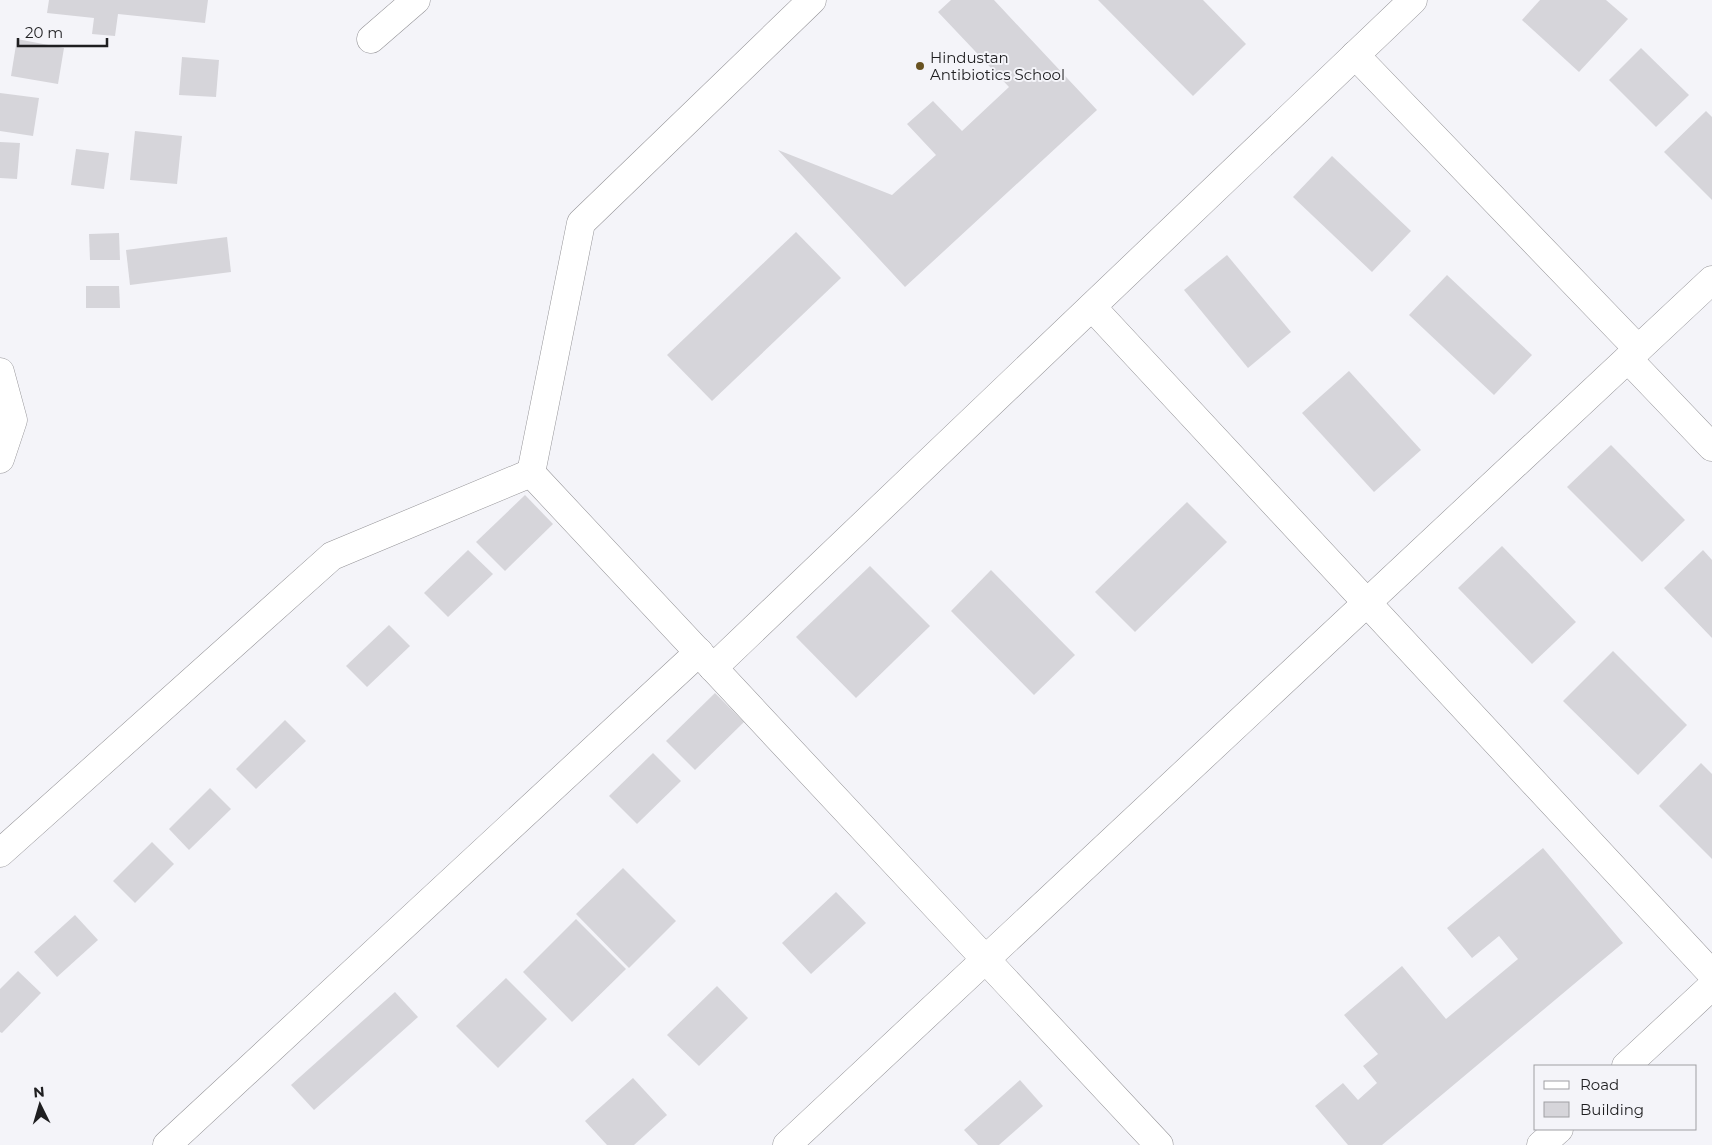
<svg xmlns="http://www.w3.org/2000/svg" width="1712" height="1145" font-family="Montserrat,sans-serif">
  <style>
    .building { fill: #d6d5da }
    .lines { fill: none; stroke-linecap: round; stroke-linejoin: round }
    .minor-casing { stroke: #949397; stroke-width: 29 }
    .minor { stroke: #fff; stroke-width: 28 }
    .poi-dot { fill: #685221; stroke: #f4f4f9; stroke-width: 2 }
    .labels { text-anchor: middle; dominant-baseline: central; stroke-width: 4; stroke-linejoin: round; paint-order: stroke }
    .poi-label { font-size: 15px; fill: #1f1f21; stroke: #f4f4f9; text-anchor: start }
  </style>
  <rect width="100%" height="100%" fill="#f4f4f9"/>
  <!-- building -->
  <g class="building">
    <path d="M49,0H208L205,23L118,14L115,36L92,34L94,18L47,13Z"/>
    <path d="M951,0H994L1097,110L905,287L778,150L892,195L936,155L907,124L933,101L962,131L1009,87L938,12Z"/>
    <path d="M1098,0H1203L1246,44L1193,96Z"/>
    <path d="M1540,0H1606L1628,19L1579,72L1522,20Z"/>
    <path d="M17,39L64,48L58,84L11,76Z"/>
    <path d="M1641,48L1689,95L1656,127L1609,80Z"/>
    <path d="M182,57L219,60L216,97L179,95Z"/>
    <path d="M0,93L39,98L33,136L0,131Z"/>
    <path d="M1706,111L1712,117V200L1664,152Z"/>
    <path d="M135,131L182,136L177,184L130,180Z"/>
    <path d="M0,142L20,143L17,179L0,178Z"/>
    <path d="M76,149L109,153L104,189L71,185Z"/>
    <path d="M1332,156L1411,231L1372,272L1293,197Z"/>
    <path d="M796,232L841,278L712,401L667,355Z"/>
    <path d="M119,233L120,260H90L89,234Z"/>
    <path d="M227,237L231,272L130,285L126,250Z"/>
    <path d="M1227,255L1291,332L1248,368L1184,290Z"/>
    <path d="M1447,275L1532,355L1494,395L1409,315Z"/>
    <path d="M86,286H119L120,308H86Z"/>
    <path d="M1349,371L1421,450L1374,492L1302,413Z"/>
    <path d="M1611,445L1685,520L1642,562L1567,487Z"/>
    <path d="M525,495L553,524L505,571L476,542Z"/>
    <path d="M1187,502L1227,542L1135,632L1095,592Z"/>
    <path d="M1502,546L1576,622L1532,664L1458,588Z"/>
    <path d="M468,550L493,574L448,617L424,593Z"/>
    <path d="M1703,550L1712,560V638L1664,588Z"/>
    <path d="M870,566L930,626L856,698L796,637Z"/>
    <path d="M991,570L1075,655L1034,695L951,611Z"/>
    <path d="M389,625L410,646L367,687L346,666Z"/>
    <path d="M1613,651L1687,725L1638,775L1563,701Z"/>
    <path d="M715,693L744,722L695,770L666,741Z"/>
    <path d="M285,720L306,741L256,789L236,769Z"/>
    <path d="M653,753L681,781L637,824L609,796Z"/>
    <path d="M1701,763L1712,774V859L1659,806Z"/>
    <path d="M210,788L231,809L189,850L169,829Z"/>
    <path d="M152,842L174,864L135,903L113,881Z"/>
    <path d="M1543,848L1623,943L1382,1145H1348L1315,1106L1343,1083L1358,1100L1377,1083L1363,1066L1378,1054L1344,1015L1402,966L1446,1019L1518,959L1499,936L1472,958L1447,928Z"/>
    <path d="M623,868L676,921L629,968L576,914Z"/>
    <path d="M836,892L866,923L811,974L782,943Z"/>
    <path d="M75,915L98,940L57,977L34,952Z"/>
    <path d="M576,919L626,969L572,1022L523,972Z"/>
    <path d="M18,971L41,993L2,1033L0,1032V989Z"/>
    <path d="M506,978L547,1019L498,1068L456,1026Z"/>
    <path d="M717,986L748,1018L699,1066L667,1035Z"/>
    <path d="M395,992L418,1017L314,1110L291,1085Z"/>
    <path d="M633,1078L667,1115L634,1145H607L585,1121Z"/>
    <path d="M1020,1080L1043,1106L999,1145H978L964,1130Z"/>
  </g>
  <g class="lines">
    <!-- minor casing -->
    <g class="minor-casing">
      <g id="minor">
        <path d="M371,39L416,0"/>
        <path d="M1355,55L1638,349"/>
        <path d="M1092,307L1712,974"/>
        <path d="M1628,359L1712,447"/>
        <path d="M0,372L13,420L0,459"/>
        <path d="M531,473L1159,1145"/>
        <path d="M531,473L581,223L812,0"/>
        <path d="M713,668L1413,0"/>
        <path d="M0,853L332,556L531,473"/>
        <path d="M1626,1066L1712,986"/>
        <path d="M167,1145L699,652"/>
        <path d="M787,1145L1712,280"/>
        <path d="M1541,1145L1559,1129"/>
      </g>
    </g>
    <!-- minor -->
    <use href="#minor" class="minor"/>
  </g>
  <!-- markers -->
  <circle class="poi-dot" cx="920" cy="66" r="5"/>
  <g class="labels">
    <!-- poi labels -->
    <g class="poi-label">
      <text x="930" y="57">Hindustan<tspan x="930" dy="17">Antibiotics School</tspan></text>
    </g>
  </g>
  <!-- legend -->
  <rect x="1534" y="1065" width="162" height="65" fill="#f4f4f9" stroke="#9f9fa3"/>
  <rect x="1544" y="1081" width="25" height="8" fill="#ffffff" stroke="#9f9fa3"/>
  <text x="1580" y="1090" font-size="15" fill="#1f1f21">Road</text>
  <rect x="1544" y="1102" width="25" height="15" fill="#d6d5da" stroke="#9f9fa3"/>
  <text x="1580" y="1115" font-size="15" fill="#1f1f21">Building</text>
  <!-- north arrow -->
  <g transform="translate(40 1105) rotate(355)" stroke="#f4f4f9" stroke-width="4" paint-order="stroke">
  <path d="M0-4L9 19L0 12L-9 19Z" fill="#1f1f21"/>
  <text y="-8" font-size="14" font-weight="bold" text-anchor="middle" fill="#1f1f21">N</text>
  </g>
  <!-- scale -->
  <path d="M18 38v8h89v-8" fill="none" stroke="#1f1f21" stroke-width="2.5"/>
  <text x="25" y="38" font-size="15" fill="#1f1f21" stroke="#f4f4f9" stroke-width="4" paint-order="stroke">20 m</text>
</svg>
